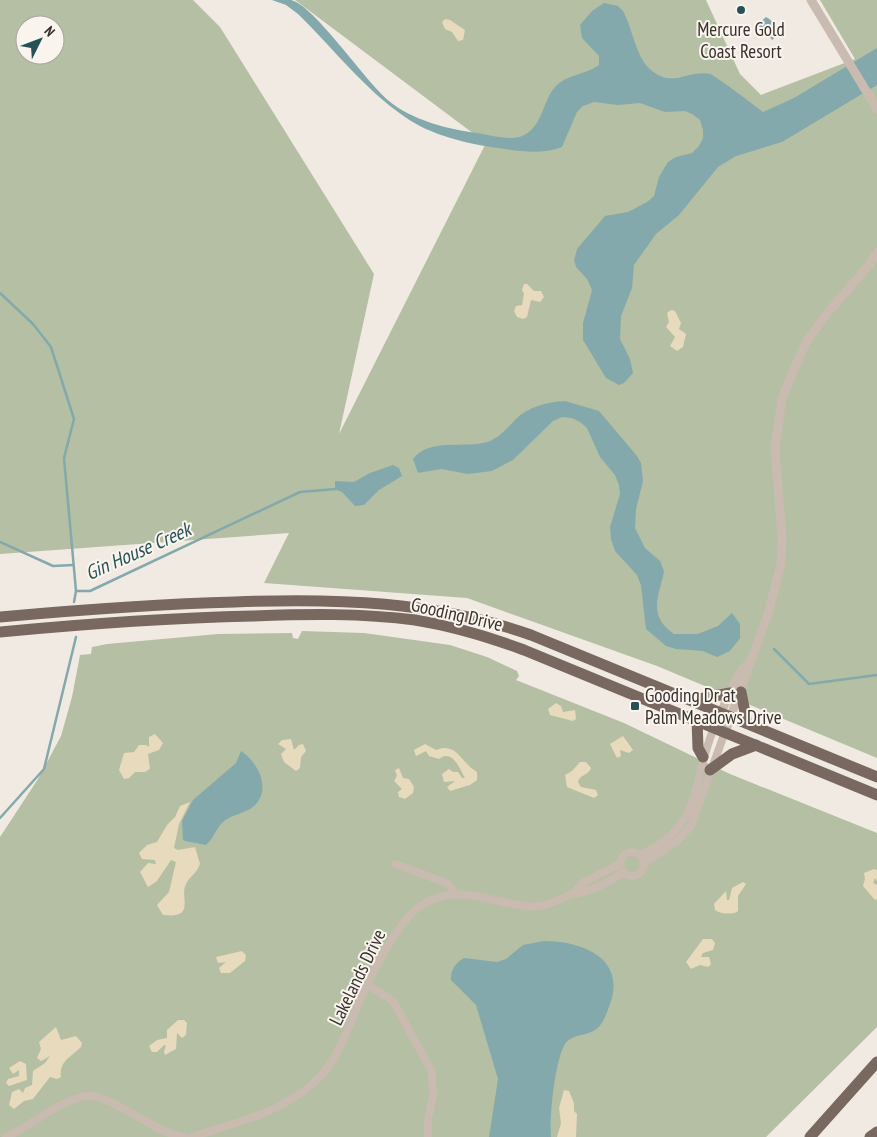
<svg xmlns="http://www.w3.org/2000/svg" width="877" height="1137" font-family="'PT Sans Narrow',sans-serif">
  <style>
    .green { fill: #b5bfa3; fill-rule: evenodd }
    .sand { fill: #e8dabd }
    .water { fill: #84a9ac }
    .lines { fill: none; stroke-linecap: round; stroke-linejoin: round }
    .stream { stroke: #84a9ac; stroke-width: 2.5 }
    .minor { stroke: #c9bbaf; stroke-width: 8 }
    .tertiary { stroke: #c9bbaf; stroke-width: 9 }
    .primary { stroke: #78685f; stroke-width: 11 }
    .poi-dot { fill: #265256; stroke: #f9f4ee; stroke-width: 2 }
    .labels { text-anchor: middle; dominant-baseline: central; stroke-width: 4; stroke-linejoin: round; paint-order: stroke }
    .poi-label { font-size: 19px; fill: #38302c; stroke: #f9f4ee }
    .street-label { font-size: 19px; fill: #38302c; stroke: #f9f4ee }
    .water-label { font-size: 20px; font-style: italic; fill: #265256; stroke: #f9f4ee }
  </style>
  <rect width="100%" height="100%" fill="#f1eae2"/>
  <!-- green -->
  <g class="green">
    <path d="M0,0H193L220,27L374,274L339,434L486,143L295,0H706L740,74L761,95L855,59L820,0H877V758L657,666L467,598L264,583L289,533L0,554ZM25,25H55V55H25Z"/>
    <path d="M302,631L364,633L450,645L487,657L517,671L519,676L516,680L624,723L730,774L877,833V1027L766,1137H0V837L38,779L61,736L72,697L80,655L91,654L92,647L107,644L218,634L292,633L293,638L298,639Z"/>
  </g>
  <!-- sand -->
  <g class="sand">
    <path d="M445,19L450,20L465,30L463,40L458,41L452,32L445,29L442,22Z"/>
    <path d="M524,284H527L534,291H541L544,297L540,302L531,300L527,317L523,319L517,317L514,311L516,306L522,305L524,294L522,290Z"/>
    <path d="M671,310L675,311L681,323L679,329L686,334L683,347L677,351L670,346L675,337L666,327L669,322L667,313Z"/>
    <path d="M556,703L561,706L563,712L575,710L576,719L573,721L550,715L548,709Z"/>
    <path d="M155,734L163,743L159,750L148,754L150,769L145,772H135L129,778L124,779L119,770L124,753L134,752L139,745H146L149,747V737Z"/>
    <path d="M623,736L633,750L629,753L620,750L621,756L617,758L610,744Z"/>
    <path d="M291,739L294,750L299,745L303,744L306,751L301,757L300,768L296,771L284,762L281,754L286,749L278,744L282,740Z"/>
    <path d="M425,744L436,750C457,741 461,763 477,772V780L470,785L450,791L447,787L455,781L444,782L442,774L449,769L453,772H458L462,778H465C460,770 453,748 439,759L429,756L426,751L416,756L414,750Z"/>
    <path d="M580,762H586L591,768C589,775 579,775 578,782L581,787L596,790L598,795L594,798L567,787L565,775L572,771Z"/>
    <path d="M399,768L403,778L409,779L414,787L413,793L405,799L399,797L398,792L402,789L394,781L397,776L395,770Z"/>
    <path d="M190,802L179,824L174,848L178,850L195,847L200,864C197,873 190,876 186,884C179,897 197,919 163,915L157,905L169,892L176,862L171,860L157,881L148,887L140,872L148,863L156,864L155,860L142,859L139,853L147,845L157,842L167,825L175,817L180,806Z"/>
    <path d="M874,869L877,870V881L875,878L873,883L877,885V899L875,900L863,886L865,879L864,873Z"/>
    <path d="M743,882L746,884L738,896V911C733,915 720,914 715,910L714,904L726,891L727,900H729L732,888Z"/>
    <path d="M703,939H712L715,943L713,950L703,953L701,957H709L711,964L708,967L700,965L691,969L686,962Z"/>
    <path d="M242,951L246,955L245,961L230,973H221L219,968L226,962L218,963L216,957Z"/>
    <path d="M178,1020H184L187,1023L186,1035L182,1038L177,1033L176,1049L165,1055L164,1051L166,1046L164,1045L157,1052H152L149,1046L157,1040L167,1038V1030Z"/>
    <path d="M56,1027L61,1040L76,1036L82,1043L81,1047C71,1057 59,1061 61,1077L57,1079L50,1077L33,1099L24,1101L14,1109L9,1105L12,1092L19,1089L23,1093L25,1088L32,1085L33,1071L45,1063L50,1056L41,1061L37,1058L41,1049L39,1042Z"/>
    <path d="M20,1061L26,1064L27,1080L9,1086L6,1083L8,1079L19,1076V1070L13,1074L9,1068Z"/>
    <path d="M564,1090L569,1091L574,1103V1111L577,1114L576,1137H557L561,1123L559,1108Z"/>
  </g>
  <!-- water -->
  <g class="water">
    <path d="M272,0C278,0 286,0 291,0C314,5 365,81 389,101C412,120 447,129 477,133C490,135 510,141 522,136C543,127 542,102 555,87C567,74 585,75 599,65V56L582,38L580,25L592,11L604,3L618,6L623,11C633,29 635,56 651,70C673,89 688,69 710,74C716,76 755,106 763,112L794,98L877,48V85L782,142L736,156L718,167L679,215L656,234L634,265L632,288L621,316L620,339L630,359L633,373L624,383L619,385L606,378L583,340V323L592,290L587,279L576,267L574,260L577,249L605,216L628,212L647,202L654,196L659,177L668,162L676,157L692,153L699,146L703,138V130L700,120L692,114L685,111L665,112L640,103L618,105L594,102L583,106L577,112L562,147C541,155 520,151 498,148C468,144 430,135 405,117C364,89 333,48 298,14L286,5Z"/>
    <path d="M766,17C773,21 778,26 779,34L772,40L766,31L763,32L756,26Z"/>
    <path d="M565,401L599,411L637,456L641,463L643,481L636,509L635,528L645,548L660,561L664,571C659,597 647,615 674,634H698L705,631L718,626L732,613L740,624V638L730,651L717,657L703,651L676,649L666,646L646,629L641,585L637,575L615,551L611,539L610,527L620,494L619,485L615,475L600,457L587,428L580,422L572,418L562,417L553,421L513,460L492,471L468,474L441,469L418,473L413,459C430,437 465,449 487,442C499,438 506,429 515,420C527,407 547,402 565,401Z"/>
    <path d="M393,465L399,468L402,476L379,490L364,505L355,506L342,492L335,489V481L354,482L370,473Z"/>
    <path d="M241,751C256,760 273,789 254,806C245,814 231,814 222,823C216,829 213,839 206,845L185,841L183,840L182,821L193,800L236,763Z"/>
    <path d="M544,941C580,941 627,957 610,1004C607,1012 604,1024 595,1030C586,1036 572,1034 565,1044C555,1060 549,1118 551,1137H489L498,1079L476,1005L451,980C450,970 456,963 464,958L497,962L506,959L523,945Z"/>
  </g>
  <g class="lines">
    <!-- stream -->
    <g class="stream">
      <path d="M0,293L33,324L51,347L74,419L64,458L76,591H90L300,492L336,489"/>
      <path d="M0,542L53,566L73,565"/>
      <path d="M74,602L76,591"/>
      <path d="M774,649L809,684L877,675"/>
      <path d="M0,818L44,769L76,637"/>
    </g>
    <!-- minor -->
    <g class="minor">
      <circle cx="632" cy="864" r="12"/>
      <path d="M640,855C704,826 690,785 714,728"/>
      <path d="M395,864L447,883L455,893"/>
      <path d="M643,864L677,841L691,826L725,732"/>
      <path d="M572,894L584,882L620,864"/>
      <path d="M368,985L393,1001L432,1072L433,1096L428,1119V1137"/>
      <path d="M6,1137C31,1126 55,1104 81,1097C109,1089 151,1133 184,1137"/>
      <path d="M191,1137C232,1124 276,1114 309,1087C335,1067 345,1036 357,1007C367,983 380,958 394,936C402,924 411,911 425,903C466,881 498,909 540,906C551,905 561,898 572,894C576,893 582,893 586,891C599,888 612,879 624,873"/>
    </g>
    <!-- tertiary -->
    <g class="tertiary">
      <path d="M811,0L877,109"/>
      <path d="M714,728L737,677L748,663"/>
      <path d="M725,732L768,614L781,564L782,537L775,449L782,398L805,344L824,317L869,265L877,252"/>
    </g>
    <!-- primary -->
    <g class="primary">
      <path d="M0,617C78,610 156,604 235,602C336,598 435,601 531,635L877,777"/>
      <path d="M0,632C84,624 168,618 253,616C307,614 361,613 415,620C453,626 489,637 524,650L877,795"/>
      <path d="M741,692L747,723"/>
      <path d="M694,700L730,693"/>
      <path d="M697,720L698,748L703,757"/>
      <path d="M710,770L732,754L756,745"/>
      <path d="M810,1137L877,1062"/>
      <path d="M870,1137L877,1132"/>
    </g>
  </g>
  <!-- markers -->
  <g class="poi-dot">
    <circle cx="741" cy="10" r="5"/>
    <rect x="630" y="701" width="10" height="10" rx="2.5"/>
  </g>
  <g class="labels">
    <!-- poi labels -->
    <g class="poi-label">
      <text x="741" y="29">Mercure Gold<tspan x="741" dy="22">Coast Resort</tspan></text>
      <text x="645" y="695" text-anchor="start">Gooding Dr at<tspan x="645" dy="22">Palm Meadows Drive</tspan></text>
    </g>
    <!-- street labels -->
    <g class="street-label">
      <text transform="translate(457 614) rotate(13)">Gooding Drive</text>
      <text transform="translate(357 977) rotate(-64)">Lakelands Drive</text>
    </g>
    <!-- water labels -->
    <g class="water-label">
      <text transform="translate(138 551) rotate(-24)">Gin House Creek</text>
    </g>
  </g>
  <!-- north arrow -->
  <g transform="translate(40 40) rotate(48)"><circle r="24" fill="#f9f4ee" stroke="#aca6a0"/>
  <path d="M0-4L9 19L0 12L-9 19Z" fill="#265256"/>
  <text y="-8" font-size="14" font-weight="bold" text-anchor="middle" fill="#38302c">N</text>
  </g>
</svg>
